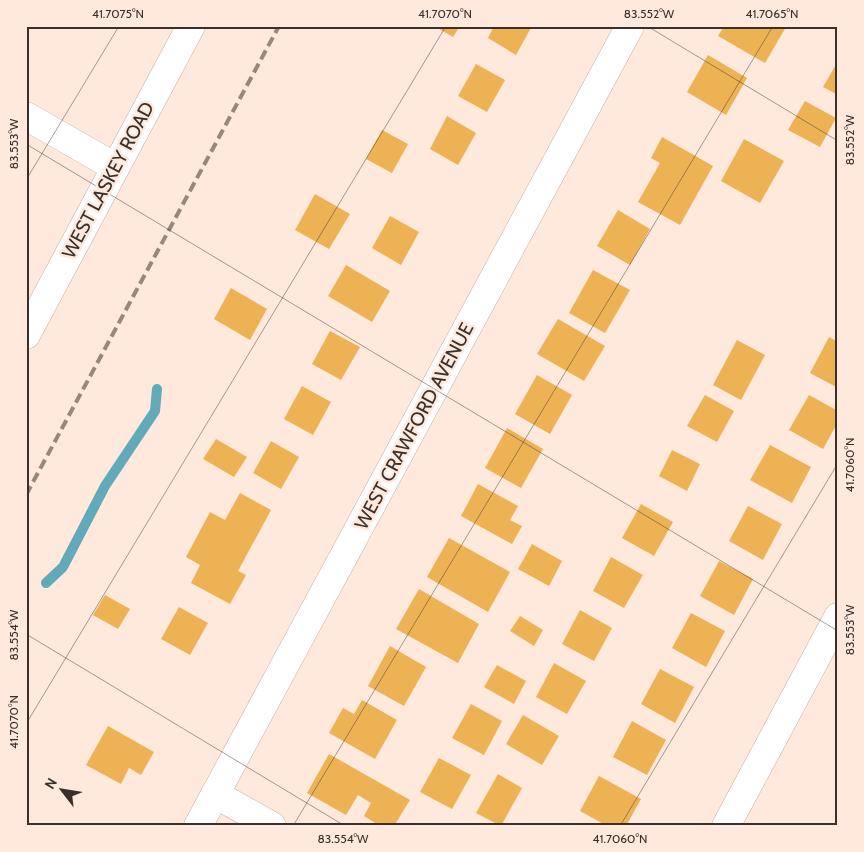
<svg xmlns="http://www.w3.org/2000/svg" width="864" height="852" font-family="Cabin,sans-serif">
  <style>
    .lines { fill: none; stroke-linecap: round; stroke-linejoin: round }
    .stream { stroke: #62aab9; stroke-width: 10 }
    .building { fill: #edb254 }
    .minor-casing { stroke: #c8afa1; stroke-width: 29 }
    .secondary-casing { stroke: #c8afa1; stroke-width: 29 }
    .minor { stroke: #fff; stroke-width: 28 }
    .secondary { stroke: #fff; stroke-width: 28 }
    .rail { stroke: #97887e; stroke-width: 4; stroke-dasharray: 10 5; stroke-linecap: butt }
    .ticks { fill: none; stroke: #3a302a; stroke-width: 1; stroke-opacity: 0.45 }
    .labels { text-anchor: middle; dominant-baseline: central; stroke-width: 5; stroke-linejoin: round; paint-order: stroke }
    .street-label { font-size: 19px; fill: #3a302a; stroke: #fee9dc }
    .neatline { fill: none; stroke: #3a302a; stroke-width: 2 }
    .ticks-label { font-size: 12px; text-anchor: middle; fill: #3a302a }
  </style>
  <rect width="100%" height="100%" fill="#fee9dc"/>
  <g class="lines">
    <!-- stream -->
    <path class="stream" d="M46,583L63,567L105,486L155,411L157,389"/>
  </g>
  <!-- building -->
  <g class="building">
    <path d="M434,26H460L453,37Z"/>
    <path d="M494,26H532L516,55L488,38Z"/>
    <path d="M724,26H784L786,27L765,63L718,36Z"/>
    <path d="M708,55L747,78L726,115L687,92Z"/>
    <path d="M838,61V95L823,87Z"/>
    <path d="M476,64L505,80L487,112L458,96Z"/>
    <path d="M805,101L836,118L820,147L788,130Z"/>
    <path d="M447,116L476,133L458,165L430,149Z"/>
    <path d="M382,130L408,144L392,173L366,159Z"/>
    <path d="M662,137L713,166L680,225L638,202L660,163L651,158Z"/>
    <path d="M744,139L784,161L760,203L721,181Z"/>
    <path d="M315,194L350,214L329,249L295,230Z"/>
    <path d="M618,210L650,229L630,265L597,246Z"/>
    <path d="M390,216L419,232L401,265L372,248Z"/>
    <path d="M346,265L390,291L372,322L328,296Z"/>
    <path d="M593,270L630,290L605,333L569,313Z"/>
    <path d="M231,288L267,309L250,340L214,319Z"/>
    <path d="M558,319L605,346L584,381L537,354Z"/>
    <path d="M330,331L360,347L341,380L312,364Z"/>
    <path d="M829,337L838,342V388L810,373Z"/>
    <path d="M737,340L765,355L741,400L713,385Z"/>
    <path d="M537,375L572,395L550,434L515,414Z"/>
    <path d="M302,386L331,402L313,435L284,419Z"/>
    <path d="M705,395L734,411L717,442L687,426Z"/>
    <path d="M809,395L838,411V422L823,449L789,430Z"/>
    <path d="M507,428L543,449L521,488L485,468Z"/>
    <path d="M216,439L247,457L234,477L203,459Z"/>
    <path d="M271,441L299,457L281,489L253,473Z"/>
    <path d="M770,445L811,467L792,503L750,480Z"/>
    <path d="M672,450L700,464L687,491L659,476Z"/>
    <path d="M478,484L518,506L510,520L522,526L512,544L461,516Z"/>
    <path d="M240,493L271,510L238,571L246,575L230,604L191,583L200,565L186,557L210,512L225,520Z"/>
    <path d="M641,504L673,522L654,556L622,538Z"/>
    <path d="M748,506L782,524L763,560L729,541Z"/>
    <path d="M449,538L510,572L488,612L427,577Z"/>
    <path d="M532,544L562,561L549,586L518,569Z"/>
    <path d="M611,557L643,575L624,608L593,591Z"/>
    <path d="M719,561L753,579L734,615L700,596Z"/>
    <path d="M419,589L479,624L458,663L396,629Z"/>
    <path d="M105,595L130,609L118,629L93,615Z"/>
    <path d="M179,607L208,623L190,655L161,639Z"/>
    <path d="M580,610L612,628L594,661L562,644Z"/>
    <path d="M691,613L725,631L706,667L672,648Z"/>
    <path d="M520,616L543,630L534,646L510,631Z"/>
    <path d="M390,646L426,667L404,706L368,686Z"/>
    <path d="M554,663L586,681L567,714L536,697Z"/>
    <path d="M497,665L526,681L514,704L484,687Z"/>
    <path d="M660,669L694,687L675,723L641,704Z"/>
    <path d="M362,700L397,720L375,759L329,733L343,708L354,714Z"/>
    <path d="M471,704L502,721L484,755L452,738Z"/>
    <path d="M523,715L559,736L542,765L506,744Z"/>
    <path d="M632,721L666,740L647,775L613,757Z"/>
    <path d="M108,726L154,752L141,775L129,768L121,784L86,765Z"/>
    <path d="M329,754L410,800L394,826H380L364,816L371,803L358,795L346,815L307,793Z"/>
    <path d="M439,758L471,775L452,809L420,792Z"/>
    <path d="M498,774L522,788L501,826L476,813Z"/>
    <path d="M599,776L641,799L626,826H607L580,811Z"/>
  </g>
  <g class="lines">
    <!-- minor casing -->
    <g class="minor-casing">
      <g id="minor">
        <path d="M26,116L115,167"/>
        <path d="M215,794L272,826"/>
        <path d="M198,826L630,26"/>
        <path d="M726,826L838,617"/>
      </g>
    </g>
    <!-- secondary casing -->
    <g class="secondary-casing">
      <path id="secondary" d="M26,335L191,26"/>
    </g>
    <!-- minor -->
    <use href="#minor" class="minor"/>
    <!-- secondary -->
    <use href="#secondary" class="secondary"/>
    <!-- rail -->
    <path class="rail" d="M26,495L279,26"/>
  </g>
  <!-- ticks -->
  <path class="ticks" d="M647,26L838,141M26,144L838,631M26,180L119,26M26,634L345,826M26,724L446,26M293,826L773,26M620,826L838,463"/>
  <g class="labels">
    <!-- street labels -->
    <g class="street-label">
      <text transform="translate(108 180) rotate(-62)">WEST LASKEY ROAD</text>
      <text transform="translate(414 426) rotate(-62)">WEST CRAWFORD AVENUE</text>
    </g>
  </g>
  <!-- border -->
  <rect width="864" height="852" fill="none" stroke="#fee9dc" stroke-width="55"/>
  <!-- north arrow -->
  <g transform="translate(62 790) rotate(301)" stroke="#fee9dc" stroke-width="4" paint-order="stroke">
  <path d="M0-4L9 19L0 12L-9 19Z" fill="#3a302a"/>
  <text y="-8" font-size="14" font-weight="bold" text-anchor="middle" fill="#3a302a">N</text>
  </g>
  <rect x="28" y="28" width="808" height="796" class="neatline"/>
  <g class="ticks-label">
    <text x="118" y="18">41.7075°N</text>
    <text x="445" y="18">41.7070°N</text>
    <text x="649" y="18">83.552°W</text>
    <text x="772" y="18">41.7065°N</text>
    <text transform="translate(850 140) rotate(-90)" y="4">83.552°W</text>
    <text transform="translate(14 144) rotate(-90)" y="4">83.553°W</text>
    <text transform="translate(850 465) rotate(-90)" y="4">41.7060°N</text>
    <text transform="translate(850 630) rotate(-90)" y="4">83.553°W</text>
    <text transform="translate(14 635) rotate(-90)" y="4">83.554°W</text>
    <text transform="translate(14 722) rotate(-90)" y="4">41.7070°N</text>
    <text x="343" y="843">83.554°W</text>
    <text x="620" y="843">41.7060°N</text>
  </g>
</svg>
